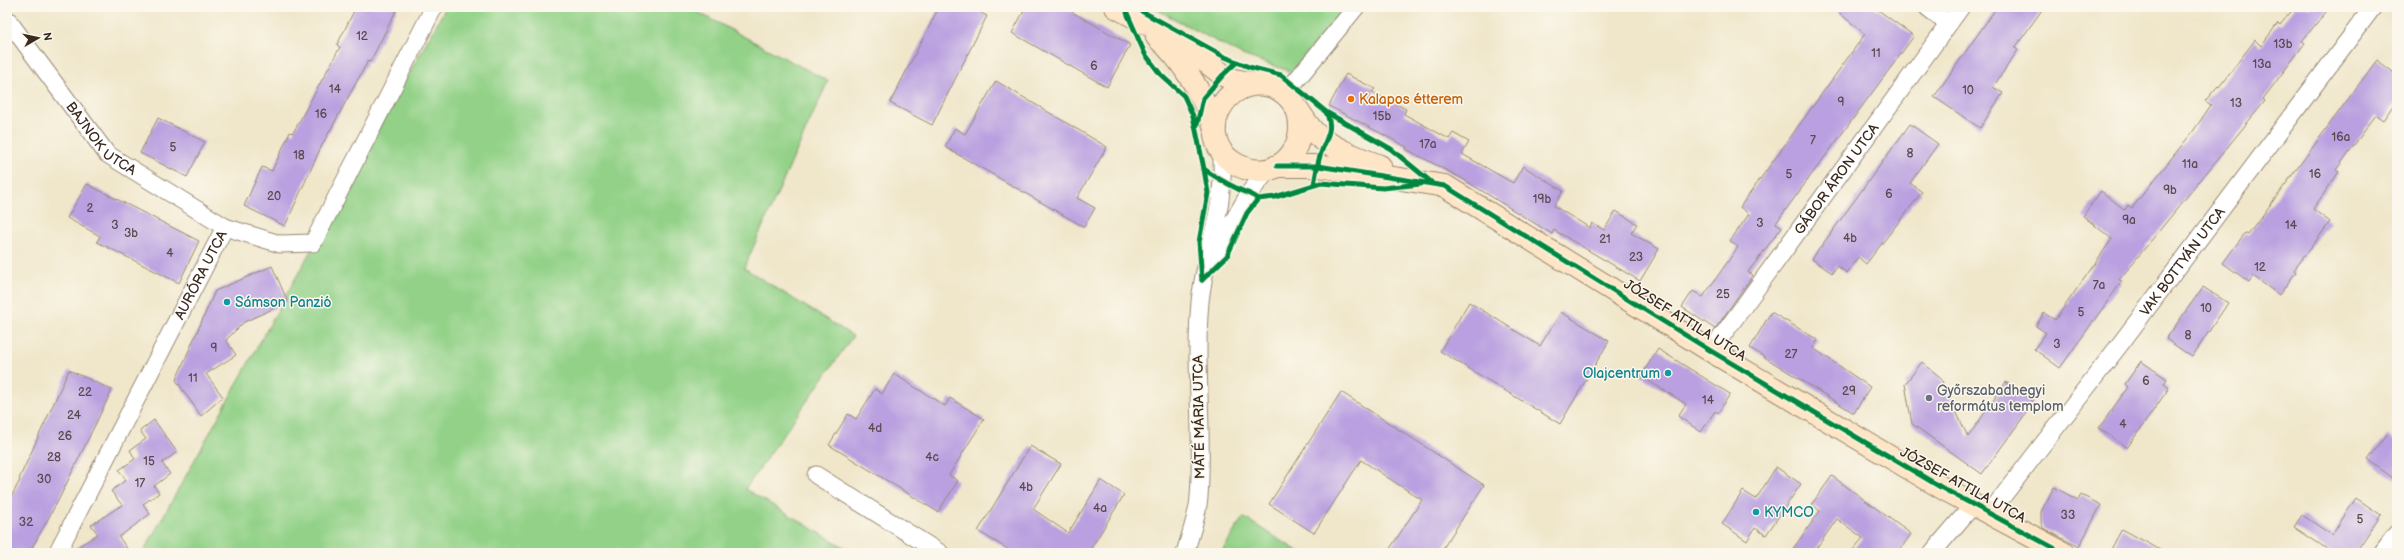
<svg xmlns="http://www.w3.org/2000/svg" width="2404" height="560" font-family="'Balsamiq Sans',sans-serif">
  <style>
    .green { fill: #92d187; stroke: #667e52 }
    .building { fill: #baa0e0 }
    .lines { fill: none; stroke-linecap: round; stroke-linejoin: round }
    .street-casing { stroke: #968874; stroke-width: 19 }
    .secondary-casing { stroke: #968874; stroke-width: 24 }
    .street { stroke: #fff; stroke-width: 17 }
    .secondary { stroke: #fee5c5; stroke-width: 22 }
    .cycleway-casing { stroke: #fbf7ec; stroke-width: 8 }
    .cycleway { stroke: #00873e; stroke-width: 5 }
    .food-dot { fill: #e8710a; stroke: #fbf7ec; stroke-width: 1.5 }
    .culture-dot { fill: #0f9aa8; stroke: #fbf7ec; stroke-width: 1.5 }
    .worship-dot { fill: #6b7280; stroke: #fbf7ec; stroke-width: 1.5 }
    .labels { text-anchor: middle; dominant-baseline: central; stroke-width: 3; stroke-linejoin: round; paint-order: stroke }
    .number-label { font-size: 12px; fill: #5b484e }
    .food-label { font-size: 14px; fill: #c56008; stroke: #fbf7ec; text-anchor: start }
    .street-label { font-size: 14px; fill: #3b2a1e; stroke: #fbf7ec }
    .culture-label { font-size: 14px; fill: #0d838f; stroke: #fbf7ec; text-anchor: start }
    .worship-label { font-size: 14px; fill: #5b616d; stroke: #fbf7ec; text-anchor: start }
  </style>
  <rect width="100%" height="100%" fill="#fbf7ec"/>
  <filter id="ink" filterUnits="userSpaceOnUse"><feTurbulence type="fractalNoise" baseFrequency=".025" numOctaves="2"/><feDisplacementMap in="SourceGraphic" scale="8" xChannelSelector="R" yChannelSelector="G"/><feConvolveMatrix kernelMatrix="1 2 1 2 8 2 1 2 1" color-interpolation-filters="sRGB"/></filter>
  <filter id="wash" filterUnits="userSpaceOnUse"><feTurbulence type="fractalNoise" baseFrequency=".012" numOctaves="4" result="noise"/><feDisplacementMap in="SourceGraphic" scale="16" xChannelSelector="R" yChannelSelector="G"/><feGaussianBlur stdDeviation="0.9" result="paint"/><feColorMatrix in="noise" values="0 0 0 0 0 0 0 0 0 0 0 0 0 0 0 0 0 1.4 0 .05"/><feComposite in="paint" operator="in"/></filter>
  <g filter="url(#wash)">
    <rect width="100%" height="100%" fill="#f0e7cb"/>
    <!-- green -->
    <g class="green">
      <path d="M446,7H688L828,81L744,268L853,336L745,489L854,553H143Z"/>
      <path d="M1152,7H1344L1292,72L1242,55Z"/>
      <path d="M1243,517L1301,553H1221Z"/>
    </g>
    <g id="blocks">
      <!-- building -->
      <g class="building">
        <path d="M356,7H398L370,62L368,61L321,147L285,226L244,206L262,167L272,171L290,132L293,133L340,47L337,45Z"/>
        <path d="M939,7H969L987,16L932,125L890,103Z"/>
        <path d="M1026,7H1063L1130,45L1107,87L1012,33Z"/>
        <path d="M1832,7H1874L1914,36L1776,223L1782,227L1748,272L1753,275L1715,329L1682,307L1693,291L1703,297L1738,247L1730,241L1749,214L1740,207L1865,34Z"/>
        <path d="M1997,7H2044L2015,48L2018,50L1993,87L2003,93L1980,128L1934,97Z"/>
        <path d="M2295,7H2330L2302,41L2305,43L2263,99L2265,101L2119,280L2122,281L2060,368L2034,349L2046,333L2036,326L2044,313L2055,320L2112,239L2083,216L2101,191L2125,210L2128,205L2132,208L2194,130L2211,105L2205,101L2218,86L2219,87L2255,40L2261,46L2278,23L2280,25Z"/>
        <path d="M2377,60L2397,75V100L2383,120L2376,115L2336,170L2339,172L2313,209L2330,222L2294,270L2296,272L2279,295L2253,276L2249,282L2223,263L2245,233L2248,235Z"/>
        <path d="M1346,74L1375,89L1372,92L1406,109L1404,114L1449,139L1453,133L1469,142L1462,154L1513,183L1523,166L1563,191L1554,206L1590,228L1592,223L1604,230L1616,211L1637,224L1631,233L1659,249L1640,281L1554,230L1552,234L1461,178L1406,149L1407,147L1329,106Z"/>
        <path d="M996,81L1107,147L1077,198L1095,208L1084,227L945,147L955,128L965,134Z"/>
        <path d="M158,118L205,142L187,177L140,153Z"/>
        <path d="M1910,124L1938,144L1910,183L1922,192L1866,264L1858,257L1847,273L1837,266L1832,273L1812,259Z"/>
        <path d="M87,184L199,241L179,283L97,242L100,236L67,218Z"/>
        <path d="M272,266L288,302L244,322L226,340L236,355L206,374L223,397L201,416L176,380L215,291Z"/>
        <path d="M2203,287L2228,303L2192,357L2166,339Z"/>
        <path d="M1469,302L1540,346L1561,312L1609,341L1560,424L1440,351Z"/>
        <path d="M1771,312L1818,340L1813,348L1870,387L1854,413L1750,348Z"/>
        <path d="M1658,349L1730,394L1718,413L1715,411L1701,432L1678,416L1686,404L1641,376Z"/>
        <path d="M2141,361L2167,379L2164,384L2169,388L2127,448L2099,428L2128,387L2125,384Z"/>
        <path d="M1922,362L1940,377L1968,437L2006,382L2034,402L1982,474L1912,424L1905,384Z"/>
        <path d="M69,370L112,390L59,499L29,553H7V505L20,480L19,479Z"/>
        <path d="M894,374L945,406L950,398L984,419L949,475L958,481L938,512L829,445L848,414L856,419L875,389L882,394Z"/>
        <path d="M1341,392L1484,485L1440,553H1387L1422,500L1361,460L1314,533L1269,504Z"/>
        <path d="M154,420L177,452L162,463L170,474L154,486L159,493L143,504L150,514L119,537L130,553H68L98,534L91,525L122,505L111,491L126,480L119,470L135,459L130,450L146,439L140,431Z"/>
        <path d="M2387,434L2397,443V481L2368,460Z"/>
        <path d="M1030,446L1061,464L1033,509L1068,533L1101,480L1124,495L1088,553H1014L978,531Z"/>
        <path d="M1776,467L1801,484L1766,535L1755,528L1747,541L1722,524L1743,491L1756,499Z"/>
        <path d="M1832,476L1911,534L1898,553H1850L1863,538L1837,519L1813,553H1790L1820,511L1812,504Z"/>
        <path d="M2054,487L2078,500L2081,495L2101,505L2079,547L2043,528L2041,523V512Z"/>
        <path d="M2356,498L2381,515L2355,553H2333L2294,527L2302,515L2332,535Z"/>
        <path d="M2122,529L2166,553H2109Z"/>
      </g>
    </g>
  </g>
  <g filter="url(#ink)">
    <use href="#blocks" fill-opacity="0" stroke="#968874" stroke-width="1"/>
    <g class="lines">
      <!-- street casing -->
      <g class="street-casing">
        <g id="street">
          <path d="M1927,7L1948,24"/>
          <path id="s1" d="M7,19L107,154L225,227"/>
          <path d="M1285,94L1356,7"/>
          <path d="M1215,253L1250,192L1269,169"/>
          <path id="s2" d="M1711,351L1961,7"/>
          <path d="M816,475L940,553"/>
          <path id="s3" d="M1989,514L2121,343L2373,7"/>
          <path id="s4" d="M57,553L225,227L280,244L313,243L434,7"/>
          <path d="M1185,553C1190,535 1198,515 1199,497C1204,432 1194,367 1200,302C1205,251 1228,202 1221,150"/>
          <path d="M1932,553L1973,505"/>
          <path d="M2382,553L2397,533"/>
        </g>
      </g>
      <!-- secondary casing -->
      <g class="secondary-casing">
        <g id="secondary">
          <path d="M1116,7L1181,42L1223,75L1234,80L1257,84"/>
          <path d="M1157,37C1185,62 1201,93 1215,127"/>
          <path d="M1297,109C1311,150 1274,187 1234,163C1193,138 1223,74 1270,86C1294,92 1300,120 1317,135C1335,150 1359,158 1380,166"/>
          <path d="M1277,166H1318L1445,186L1711,351L1944,489L2063,553"/>
        </g>
      </g>
      <!-- street -->
      <use href="#street" class="street"/>
      <!-- secondary -->
      <use href="#secondary" class="secondary"/>
      <!-- cycleway casing -->
      <g class="cycleway-casing">
        <g id="cycleway">
          <path d="M1134,7L1225,57L1249,67L1281,75L1326,112L1391,149L1431,182"/>
          <path d="M1127,13L1145,54L1161,75L1184,96L1193,116L1204,169C1215,177 1226,183 1238,189C1245,193 1251,193 1258,199L1275,197L1321,183L1383,188L1421,184"/>
          <path d="M1197,125L1203,98L1223,75L1237,62"/>
          <path d="M1277,166H1318L1445,186L1711,351L1944,489L2063,553"/>
          <path d="M1314,184C1316,175 1317,165 1320,156C1325,138 1335,131 1326,112"/>
          <path d="M1202,280L1199,242L1208,193L1204,169"/>
          <path d="M1202,280L1227,256L1247,213L1258,199"/>
        </g>
      </g>
      <!-- cycleway -->
      <use href="#cycleway" class="cycleway"/>
    </g>
  </g>
  <!-- markers -->
  <circle class="food-dot" cx="1351" cy="99" r="4"/>
  <g class="culture-dot">
    <circle cx="227" cy="302" r="4"/>
    <circle cx="1668" cy="373" r="4"/>
    <circle cx="1756" cy="512" r="4"/>
  </g>
  <circle class="worship-dot" cx="1929" cy="398" r="4"/>
  <g class="labels">
    <!-- number labels -->
    <g class="number-label">
      <text x="362" y="36">12</text>
      <text x="2283" y="44">13b</text>
      <text x="1876" y="53">11</text>
      <text x="2262" y="64">13a</text>
      <text x="1094" y="66">6</text>
      <text x="335" y="89">14</text>
      <text x="1968" y="90">10</text>
      <text x="1841" y="102">9</text>
      <text x="2236" y="103">13</text>
      <text x="321" y="114">16</text>
      <text x="1382" y="116">15b</text>
      <text x="2341" y="137">16a</text>
      <text x="1813" y="140">7</text>
      <text x="1428" y="144">17a</text>
      <text x="173" y="147">5</text>
      <text x="1910" y="153">8</text>
      <text x="299" y="155">18</text>
      <text x="2190" y="164">11a</text>
      <text x="1789" y="174">5</text>
      <text x="2315" y="174">16</text>
      <text x="2170" y="190">9b</text>
      <text x="1889" y="194">6</text>
      <text x="274" y="196">20</text>
      <text x="1542" y="199">19b</text>
      <text x="90" y="208">2</text>
      <text x="2129" y="220">9a</text>
      <text x="1760" y="223">3</text>
      <text x="115" y="225">3</text>
      <text x="2291" y="225">14</text>
      <text x="131" y="233">3b</text>
      <text x="1850" y="238">4b</text>
      <text x="1605" y="239">21</text>
      <text x="170" y="253">4</text>
      <text x="1636" y="257">23</text>
      <text x="2260" y="267">12</text>
      <text x="2099" y="285">7a</text>
      <text x="1723" y="294">25</text>
      <text x="2206" y="308">10</text>
      <text x="2081" y="312">5</text>
      <text x="2188" y="335">8</text>
      <text x="2057" y="344">3</text>
      <text x="214" y="348">9</text>
      <text x="1791" y="354">27</text>
      <text x="193" y="378">11</text>
      <text x="2146" y="381">6</text>
      <text x="1849" y="391">29</text>
      <text x="85" y="392">22</text>
      <text x="1708" y="400">14</text>
      <text x="74" y="415">24</text>
      <text x="2123" y="424">4</text>
      <text x="875" y="428">4d</text>
      <text x="65" y="436">26</text>
      <text x="54" y="457">28</text>
      <text x="932" y="457">4c</text>
      <text x="149" y="461">15</text>
      <text x="44" y="479">30</text>
      <text x="140" y="483">17</text>
      <text x="1026" y="487">4b</text>
      <text x="1100" y="508">4a</text>
      <text x="2068" y="515">33</text>
      <text x="2360" y="519">5</text>
      <text x="26" y="522">32</text>
    </g>
    <!-- food labels -->
    <g class="food-label">
      <text x="1359" y="99">Kalapos étterem</text>
    </g>
    <!-- street labels -->
    <g class="street-label">
      <text stroke="none"><textPath href="#s1" startOffset="153">BAJNOK UTCA</textPath></text>
      <text stroke="none"><textPath href="#s2" startOffset="213">GÁBOR ÁRON UTCA</textPath></text>
      <text stroke="none"><textPath href="#s3" startOffset="318">VAK BOTTYÁN UTCA</textPath></text>
      <text stroke="none"><textPath href="#s4" startOffset="313">AURÓRA UTCA</textPath></text>
      <text transform="translate(1685 320) rotate(32)">JÓZSEF ATTILA UTCA</text>
      <text transform="translate(1199 417) rotate(-91)">MÁTÉ MÁRIA UTCA</text>
      <text transform="translate(1963 485) rotate(29)">JÓZSEF ATTILA UTCA</text>
    </g>
    <!-- culture labels -->
    <g class="culture-label">
      <text x="235" y="302">Sámson Panzió</text>
      <text x="1660" y="373" text-anchor="end">Olajcentrum</text>
      <text x="1764" y="512">KYMCO</text>
    </g>
    <!-- worship labels -->
    <g class="worship-label">
      <text x="1937" y="390">Győrszabadhegyi<tspan x="1937" dy="16">református templom</tspan></text>
    </g>
  </g>
  <!-- margin -->
  <rect width="2404" height="560" fill="none" stroke="#fbf7ec" stroke-width="24"/>
  <!-- north arrow -->
  <g transform="translate(38 38) rotate(81)" stroke="#fbf7ec" stroke-width="3" paint-order="stroke">
  <path d="M0-3L7 15L0 10L-7 15Z" fill="#3b2a1e"/>
  <text y="-6" font-size="11" font-weight="bold" text-anchor="middle" fill="#3b2a1e">N</text>
  </g>
</svg>
